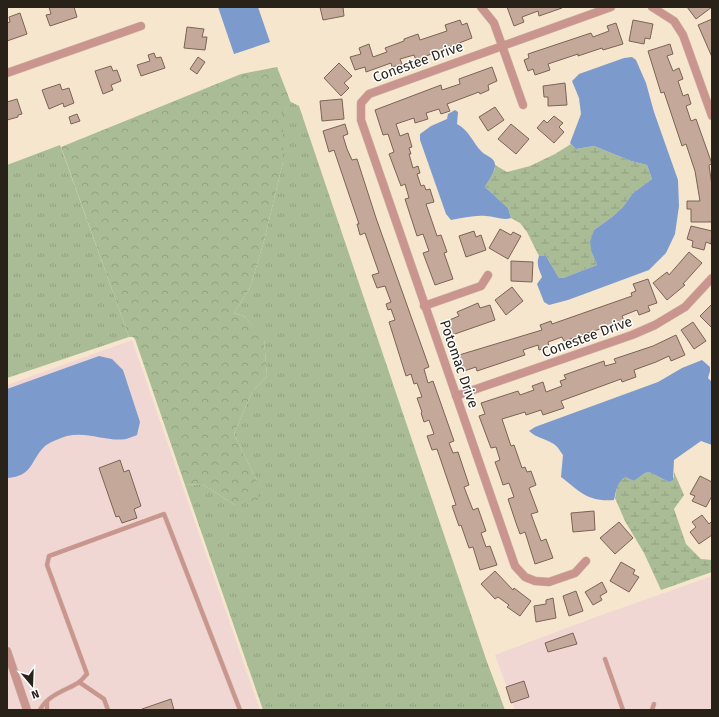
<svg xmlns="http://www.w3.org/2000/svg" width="719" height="717" font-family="'Fira Sans',sans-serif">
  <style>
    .industrial { fill: #f1d7d3 }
    .grass { fill: url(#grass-tufts) }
    .forest { fill: url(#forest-crowns) }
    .wetland { fill: url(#wetland-marsh) }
    .water { fill: #7c9bcc }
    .building { fill: #c4a99a; stroke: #7b6356 }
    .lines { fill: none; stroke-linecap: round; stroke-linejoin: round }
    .service-casing { stroke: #d1c3ac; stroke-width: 5 }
    .minor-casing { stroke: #d1c3ac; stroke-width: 9 }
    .service { stroke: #c9958e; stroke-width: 4 }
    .minor { stroke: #c9958e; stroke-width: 8 }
    .labels { text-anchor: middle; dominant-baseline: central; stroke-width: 3; stroke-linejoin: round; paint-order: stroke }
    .street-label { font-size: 14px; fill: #282218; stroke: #fff }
  </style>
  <defs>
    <pattern id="grass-tufts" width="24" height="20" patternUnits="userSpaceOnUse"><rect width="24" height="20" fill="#a9bc96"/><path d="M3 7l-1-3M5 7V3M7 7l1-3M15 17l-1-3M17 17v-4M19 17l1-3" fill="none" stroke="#91a181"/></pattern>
    <pattern id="forest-crowns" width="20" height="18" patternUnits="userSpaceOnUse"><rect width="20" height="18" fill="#a9bc96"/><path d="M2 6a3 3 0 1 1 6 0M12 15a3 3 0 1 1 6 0" fill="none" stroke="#91a181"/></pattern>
    <pattern id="wetland-marsh" width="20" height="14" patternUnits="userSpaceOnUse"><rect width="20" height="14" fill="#a9bc96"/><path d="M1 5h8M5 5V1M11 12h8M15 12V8" fill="none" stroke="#91a181"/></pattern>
  </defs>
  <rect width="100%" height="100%" fill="#f6e6cd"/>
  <!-- industrial -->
  <g class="industrial">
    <path d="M132,340L260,710H7V385Z"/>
    <path d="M712,576V710H515L495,655L596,617Z"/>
  </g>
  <!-- grass -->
  <g class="grass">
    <path d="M291,102L299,106L486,659L505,710H263L185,485L202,484L235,505L257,481L234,434L252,392L267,376L264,339L244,316L234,313L250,288L264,241L283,162V112Z"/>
    <path d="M60,145L129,337L7,378V165Z"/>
  </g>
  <!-- forest -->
  <path class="forest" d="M277,67L291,103L283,112V162L264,241L250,288L234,313L244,316L264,338L267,376L252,392L234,434L257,481L258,500L235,505L202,484L185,485L135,339L133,337H129L61,147L241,74Z"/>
  <!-- wetland -->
  <g class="wetland">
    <path d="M571,144L576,149L594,146L631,161L647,165L652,179L633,193L623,207L612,217L594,230L592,253L597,265L563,278H559L546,256H539L527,232L520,223L511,218L508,208L485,187L495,169V165L507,172L530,166L555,154Z"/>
    <path d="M649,472L669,482L674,477V472L684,495L674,509L686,544L701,559L712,560V572L661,590L644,553L625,521L615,498L617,486L621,479L625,477L634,481L645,473Z"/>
  </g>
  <!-- water -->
  <g class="water">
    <path d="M218,7H258L270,42L234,54Z"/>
    <path d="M632,57L636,60L646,83L654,112L678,180L679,206L675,234L666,253L649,270L568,300L549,305L544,302L537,284L542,277C539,269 536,265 539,256H546L559,278H563L597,265L592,253L590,242L594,230L612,217L623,207L633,193L652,179L647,165L631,161L594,146L576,149L570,143L581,114L579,98L572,81L579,74L624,58Z"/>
    <path d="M455,110L458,112L457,124C470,131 472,142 482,152C486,156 494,157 495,164C496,171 488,181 485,187L508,208L511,218C504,221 494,216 486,216C474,215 463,218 451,220L446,214L420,140V134L431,126L447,119L448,114Z"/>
    <path d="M99,356L112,359L123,370L140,422L137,435C134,436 130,438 126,439C107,442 87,431 67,436C61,438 50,442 45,446C30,460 34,476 7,478V389Z"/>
    <path d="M702,360L710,367V371L708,378L712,382V445L701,441L674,460L673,480L669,482L649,472L645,473L634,481L625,477C617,482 616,491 614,500C587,502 581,492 561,477L563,455C560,451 557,445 552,443C543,438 537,438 529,431L535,427L658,382L682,368Z"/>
  </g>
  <!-- building -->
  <g class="building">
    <path d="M49,7H74L77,17L50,26L46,15L51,14Z"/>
    <path d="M320,7H343L344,16L323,20Z"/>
    <path d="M507,7H561L562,8L539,16L538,11L522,17L524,22L514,26Z"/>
    <path d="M687,7H712L696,19Z"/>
    <path d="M20,13L27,34L7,41V23L10,22L9,17Z"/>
    <path d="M712,19V57L698,25Z"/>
    <path d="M460,20L462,25L467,23L472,38L416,60L414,55L400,59L402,64L392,67L391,63L366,72L365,67L355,70L350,57L361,54L359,48L369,44L373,57L387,52L385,48L404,41V39L418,34L420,40L447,31L445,25Z"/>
    <path d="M633,20L653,24L650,39L645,38L644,44L629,41Z"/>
    <path d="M616,23L623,44L603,50L602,48L578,56V54L548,64L550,70L535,75L533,69L528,71L524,60L529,58L528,54L591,33L593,37L609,31L607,26Z"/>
    <path d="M187,27L204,29L202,37H207L205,50L184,48Z"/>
    <path d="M670,44L673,54L667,56L673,71L679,68L683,79L678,81L683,96L688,94L691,104L686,106L691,121L696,119L712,164L709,165L712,186V222H691V209H687V201H700L695,171L686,144L682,146L664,92L661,93L648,51Z"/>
    <path d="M154,53L156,58L161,57L165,68L141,76L137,65L150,61L148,55Z"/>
    <path d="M198,57L205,62L197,74L190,69Z"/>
    <path d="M339,63L352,76L344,83L349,88L341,96L324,78Z"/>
    <path d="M111,66L113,71L117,70L121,81L111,85L113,90L103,94L95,71Z"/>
    <path d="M492,67L497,81L488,85L489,90L480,94L479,92L447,104L450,111L441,114L439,109L426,113L428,119L415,123L414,118L396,124L400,136L408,133L412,147L409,148L411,154H409L413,168L418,166L420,173L417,174L421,186L424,185L426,190L430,189L434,202L426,204L437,236L441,235L447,252L444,253L453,279L435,285L423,253L429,251L423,234L417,236L405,199L409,198L405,184L401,186L389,154L394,152L388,134L383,135L375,110L441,85L442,90L460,84L459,79Z"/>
    <path d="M565,83L567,105L548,106V97H544L543,86Z"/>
    <path d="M60,84L62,90L69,88L74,103L64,107L63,103L49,109L42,90Z"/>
    <path d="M17,99L22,114L18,115V117L7,120V102Z"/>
    <path d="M342,99L344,119L322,121L320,101Z"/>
    <path d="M495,107L504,120L488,131L479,117Z"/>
    <path d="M77,114L80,121L71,124L69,117Z"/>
    <path d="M554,116L563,123L559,127L564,132L554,143L537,128L544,120L547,123Z"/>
    <path d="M345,124L348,134L343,136L347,149L352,160L357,159L376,218L429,367L424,369L428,383L433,381L454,441L449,443L453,453L458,452L469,485L464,487L469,500L473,510L478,508L486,531L481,533L486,547L490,546L497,565L480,570L473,547L469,548L461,525L459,526L452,506L456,505L437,449L432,450L427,436L434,434L429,420L424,422L421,413L422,412L417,398L422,397L417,383L414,384L411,374L406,376L389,322L395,320L391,309L388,310L386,304L391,302L385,286L377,288L372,275L379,273L365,233L360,235L357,224H359L334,150L329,152L323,131Z"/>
    <path d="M511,124L529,139L516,154L498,139Z"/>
    <path d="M691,226L712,231L711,244L706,242L704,250L692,247L693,241L687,239Z"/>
    <path d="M500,229L511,235L513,232L521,236L508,259L489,248Z"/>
    <path d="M474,231L476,237L481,235L486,250L466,257L459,236Z"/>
    <path d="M689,252L702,263L683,284L685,285L667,300L653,283L667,272L669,275Z"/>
    <path d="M511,261L533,262L532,282L511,281Z"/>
    <path d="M648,279L657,303L648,306L650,311L639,315L637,310L622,316L624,321L564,341L562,337L548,342L549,347L539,350L538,345L523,350L525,355L477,371L476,367L464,371L459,355L542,330L540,325L551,321L552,324L632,296L631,293L636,291L633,284Z"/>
    <path d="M512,287L523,301L506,315L495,300Z"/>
    <path d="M478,303L480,308L490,305L495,320L452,335L447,321L459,316L457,312Z"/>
    <path d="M712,304V328L700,316Z"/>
    <path d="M693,322L706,341L694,349L681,330Z"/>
    <path d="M676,335L685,355L671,361L669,356L656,362L634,370L636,377L622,382L621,379L561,401L564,408L543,415L541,410L526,415L525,412L502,419L511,446L514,445L522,468L525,467L527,472L531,471L536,485L529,488L538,512L531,514L541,541L546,539L553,558L535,564L525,532L520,534L516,523L508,499L514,497L509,483L503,485L500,476L495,462L500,460L496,447L491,448L479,416L485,414L481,403L518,391L520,395L534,390L532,386L543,382L546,392L562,386L560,381L566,379L564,375L604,361L605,366L616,363L614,359L653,346Z"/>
    <path d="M120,460L124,472L129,470L141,506L134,509L137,518L122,523L119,516L116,517L99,468Z"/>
    <path d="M700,476L712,482V496L706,507L692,501L695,496L690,494Z"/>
    <path d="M594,511L595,530L573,532L571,513Z"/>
    <path d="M702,515L709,524L712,521V535L699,544L690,532L696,527L692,522Z"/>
    <path d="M619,522L633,538L615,554L600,538Z"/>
    <path d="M621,562L635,570L633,574L639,577L629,592L610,581Z"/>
    <path d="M495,571L513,590L514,588L531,601L520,616L507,607L509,605L498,597L495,599L481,584Z"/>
    <path d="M602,582L607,592L600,596L602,600L593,605L585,592Z"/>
    <path d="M576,591L583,611L569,616L563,596Z"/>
    <path d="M553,598L556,618L536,622L534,606L546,604V600Z"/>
    <path d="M573,633L577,644L548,652L545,643Z"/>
    <path d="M524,681L529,697L511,703L506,687Z"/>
    <path d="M171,699L174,710H142V709Z"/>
  </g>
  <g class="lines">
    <!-- service casing -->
    <g class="service-casing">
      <g id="service">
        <path d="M605,659L623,710"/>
        <path d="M79,682L104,699L108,710"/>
        <path d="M40,710C48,695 64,691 78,683C81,681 84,677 87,674L47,565L49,556L164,514L240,710"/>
        <path d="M47,710V702"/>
        <path d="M652,710L654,704"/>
      </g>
    </g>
    <!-- minor casing -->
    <g class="minor-casing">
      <g id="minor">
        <path d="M481,7L494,23L523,105"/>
        <path d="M652,7L674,21L683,35L712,116"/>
        <path d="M7,73L141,26"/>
        <path d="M424,306L481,286L488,275"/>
        <path d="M456,396L632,335L655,325L685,307L712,278"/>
        <path d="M586,561L575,573L549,582L535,581L525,577L515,566L361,120V103L369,94L611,7"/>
        <path d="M7,651L27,710"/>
      </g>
    </g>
    <!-- service -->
    <use href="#service" class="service"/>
    <!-- minor -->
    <use href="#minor" class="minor"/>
  </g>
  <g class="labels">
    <!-- street labels -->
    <g class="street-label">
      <text transform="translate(418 62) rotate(-20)">Conestee Drive</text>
      <text transform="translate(587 337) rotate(-20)">Conestee Drive</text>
      <text transform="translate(459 364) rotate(71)">Potomac Drive</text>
    </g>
  </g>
  <!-- border -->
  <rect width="719" height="717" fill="none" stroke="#282218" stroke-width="16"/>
  <!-- north arrow -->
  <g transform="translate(32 685) rotate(161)" stroke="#ffffff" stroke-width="3" paint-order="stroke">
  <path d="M0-3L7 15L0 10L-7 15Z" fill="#282218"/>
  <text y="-6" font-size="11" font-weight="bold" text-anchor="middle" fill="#282218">N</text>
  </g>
</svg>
